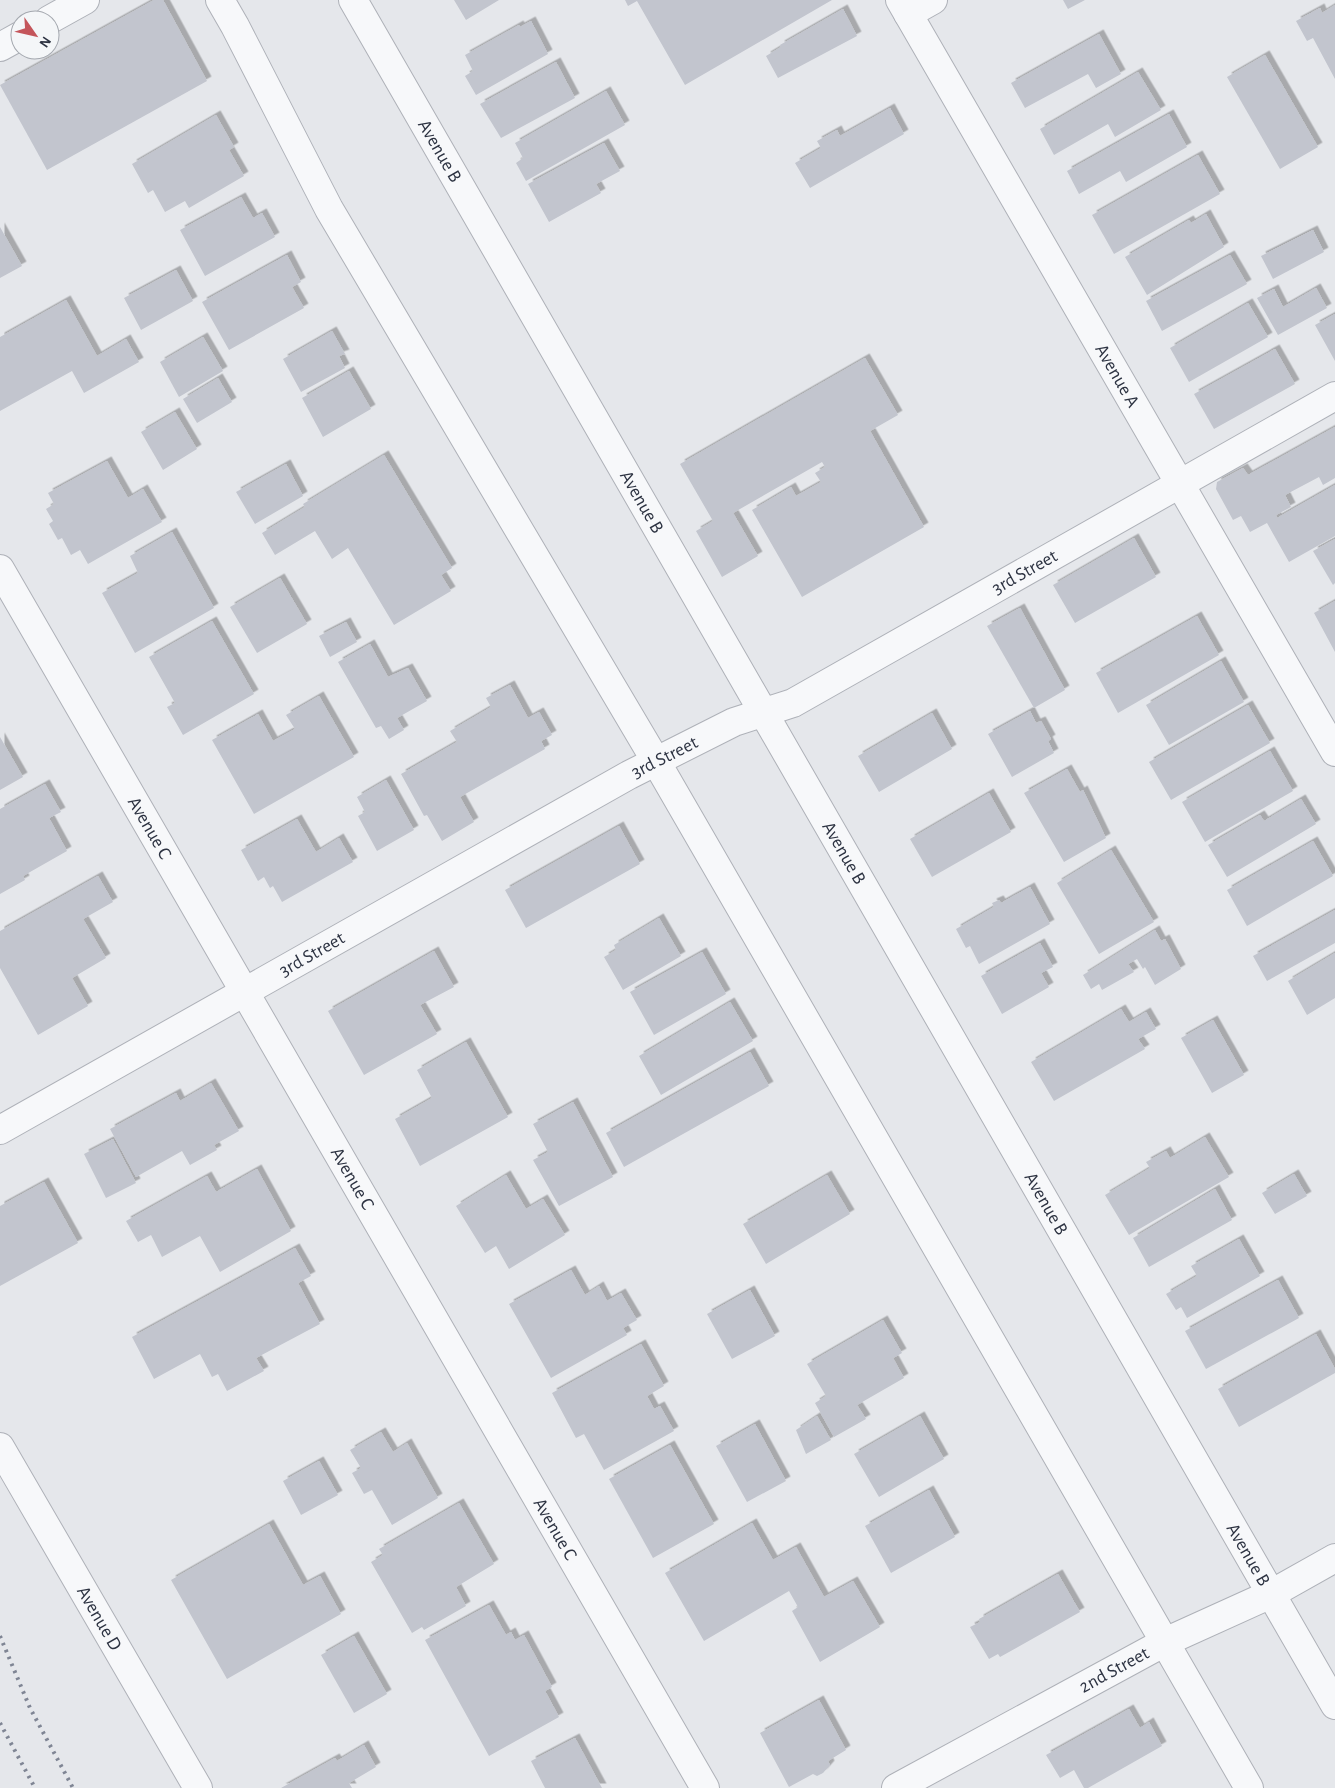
<svg xmlns="http://www.w3.org/2000/svg" width="1335" height="1788" font-family="'Alegreya Sans',sans-serif">
  <style>
    .building { fill: #c2c5ce; filter: url(#shadow) }
    .lines { fill: none; stroke-linecap: round; stroke-linejoin: round }
    .minor-casing { stroke: #aeb1b8; stroke-width: 30 }
    .minor { stroke: #f7f8fa; stroke-width: 28 }
    .rail { stroke: #7f8594; stroke-width: 4; stroke-dasharray: 2.5 5; stroke-linecap: butt }
    .labels { text-anchor: middle; dominant-baseline: central; stroke-width: 4; stroke-linejoin: round; paint-order: stroke }
    .street-label { font-size: 19px; fill: #2d3342; stroke: #f4f6f8 }
  </style>
  <defs>
    <filter id="shadow"><feDropShadow dx="4.5" dy="-4.5" stdDeviation="0" flood-color="#0004"/></filter>
  </defs>
  <rect width="100%" height="100%" fill="#e5e7eb"/>
  <!-- building -->
  <g class="building">
    <path d="M154,0H163L207,81L47,170L0,85Z"/>
    <path d="M454,0H499L466,20Z"/>
    <path d="M625,0H832L685,85L637,1L628,6Z"/>
    <path d="M1063,0H1085L1068,9Z"/>
    <path d="M1335,5V79L1313,38L1307,41L1296,21L1320,8L1322,13Z"/>
    <path d="M843,9L857,36L778,78L766,56L781,47L780,45Z"/>
    <path d="M531,21L548,54L476,95L465,76L473,71L465,55L519,25L520,27Z"/>
    <path d="M1099,34L1121,74L1096,88L1088,74L1025,108L1011,83Z"/>
    <path d="M1265,55L1318,147L1280,169L1227,77Z"/>
    <path d="M556,62L575,98L501,138L480,104Z"/>
    <path d="M1138,72L1161,110L1115,137L1108,124L1054,155L1040,129Z"/>
    <path d="M606,91L625,125L526,181L516,163L523,158L515,143Z"/>
    <path d="M890,108L904,134L810,188L795,163L821,148L817,141L837,130L840,136Z"/>
    <path d="M1169,114L1187,147L1126,182L1120,171L1079,194L1067,171Z"/>
    <path d="M216,115L234,147L229,150L244,176L189,208L185,201L165,212L153,190L148,193L132,164Z"/>
    <path d="M604,143L620,171L596,184L601,193L549,222L528,184Z"/>
    <path d="M1198,155L1220,194L1114,254L1092,215Z"/>
    <path d="M241,197L253,218L262,213L275,237L205,276L180,230Z"/>
    <path d="M1206,214L1224,247L1147,295L1125,257L1189,220L1191,223Z"/>
    <path d="M0,227L22,266L0,278Z"/>
    <path d="M1313,230L1324,252L1273,279L1261,256Z"/>
    <path d="M287,255L301,282L292,287L304,308L229,350L202,302Z"/>
    <path d="M1230,255L1247,284L1162,331L1146,301Z"/>
    <path d="M176,270L193,301L141,330L124,298Z"/>
    <path d="M1316,288L1327,308L1278,335L1257,298L1274,289L1283,307Z"/>
    <path d="M66,300L97,356L126,339L139,362L84,393L72,371L0,411V337Z"/>
    <path d="M1248,303L1268,337L1189,382L1170,348Z"/>
    <path d="M1335,314V361L1315,325Z"/>
    <path d="M332,331L345,354L339,356L345,368L301,392L283,359Z"/>
    <path d="M203,337L223,371L179,397L160,362Z"/>
    <path d="M1275,349L1295,384L1214,429L1194,394Z"/>
    <path d="M865,358L898,415L870,431L924,527L802,597L752,510L791,487L796,496L821,482L815,473L825,467L822,462L733,513L758,556L722,577L696,531L713,521L680,464Z"/>
    <path d="M349,371L371,409L323,437L302,398Z"/>
    <path d="M218,378L232,402L197,423L183,399Z"/>
    <path d="M175,412L197,449L163,470L141,432Z"/>
    <path d="M1335,427V478L1323,485L1319,477L1285,495L1291,507L1276,515L1277,518L1335,485V536L1289,562L1267,523L1250,532L1241,516L1233,520L1216,489L1217,482L1243,468L1248,475Z"/>
    <path d="M384,455L452,568L441,575L451,591L394,625L348,548L332,559L315,531L275,555L262,533L305,507L303,504Z"/>
    <path d="M107,461L128,498L143,489L162,522L88,564L80,550L71,555L62,538L58,540L49,524L53,521L46,509L54,504L48,493Z"/>
    <path d="M286,464L303,496L255,524L236,492Z"/>
    <path d="M172,532L214,608L135,653L102,593L138,573L130,556Z"/>
    <path d="M1134,538L1156,577L1075,623L1053,585Z"/>
    <path d="M1335,539V583L1333,585L1313,551Z"/>
    <path d="M280,578L307,624L257,653L230,607Z"/>
    <path d="M1335,601V652L1314,613Z"/>
    <path d="M1020,608L1065,690L1034,708L987,626Z"/>
    <path d="M1197,616L1219,655L1118,713L1096,673Z"/>
    <path d="M212,621L254,694L183,735L167,707L175,703L149,657Z"/>
    <path d="M346,622L357,642L330,657L319,636Z"/>
    <path d="M370,644L388,677L408,668L427,701L397,718L404,730L389,739L381,726L376,728L338,662Z"/>
    <path d="M1221,661L1244,702L1169,745L1146,705Z"/>
    <path d="M510,685L528,718L539,712L552,735L541,741L545,749L460,797L474,822L442,841L427,815L424,816L401,774L457,742L450,731L491,707L486,698Z"/>
    <path d="M319,696L354,757L254,814L212,740L258,714L273,741L295,729L286,715Z"/>
    <path d="M1248,705L1270,743L1171,800L1149,762Z"/>
    <path d="M1030,711L1036,723L1041,721L1051,739L1048,741L1054,753L1012,777L988,734Z"/>
    <path d="M932,713L952,749L879,792L858,756Z"/>
    <path d="M0,737L23,777L0,790Z"/>
    <path d="M1270,751L1293,791L1205,842L1182,802Z"/>
    <path d="M1067,769L1080,792L1083,790L1106,838L1064,862L1024,793Z"/>
    <path d="M386,780L414,830L377,851L358,816L365,812L357,797Z"/>
    <path d="M45,784L61,812L49,818L67,851L23,876L25,880L0,894V809Z"/>
    <path d="M989,793L1011,832L932,877L910,839Z"/>
    <path d="M1301,799L1316,824L1227,877L1208,845L1260,815L1264,821Z"/>
    <path d="M297,819L316,852L339,838L353,862L282,902L273,886L270,888L264,877L258,881L241,850Z"/>
    <path d="M619,826L640,864L526,928L505,890Z"/>
    <path d="M1313,841L1333,876L1247,926L1227,890Z"/>
    <path d="M1111,850L1154,922L1099,954L1057,883Z"/>
    <path d="M98,876L113,902L83,919L106,958L72,978L88,1006L38,1035L0,968V931Z"/>
    <path d="M1030,887L1050,924L979,964L970,946L966,948L956,929L994,907L992,903L999,900L1001,903Z"/>
    <path d="M1335,910V943L1267,981L1253,956Z"/>
    <path d="M659,918L681,956L623,990L604,957L616,950L614,945Z"/>
    <path d="M1155,930L1161,941L1165,939L1181,969L1155,985L1145,967L1143,969L1137,959L1128,964L1134,972L1102,990L1099,984L1091,989L1083,975Z"/>
    <path d="M1040,943L1053,967L1041,973L1049,987L1002,1014L981,976Z"/>
    <path d="M434,951L454,987L420,1005L437,1034L364,1075L328,1011Z"/>
    <path d="M702,952L726,994L654,1035L630,992Z"/>
    <path d="M1335,953V998L1307,1015L1288,981Z"/>
    <path d="M730,1002L753,1041L661,1095L639,1056Z"/>
    <path d="M1121,1009L1129,1022L1146,1012L1156,1029L1138,1039L1145,1049L1054,1101L1031,1062Z"/>
    <path d="M1213,1020L1244,1075L1212,1093L1181,1038Z"/>
    <path d="M466,1042L508,1117L420,1166L395,1119L432,1098L417,1070Z"/>
    <path d="M750,1052L769,1086L624,1167L606,1133Z"/>
    <path d="M211,1083L239,1131L214,1145L217,1150L190,1165L182,1151L136,1177L110,1129L176,1093L180,1101Z"/>
    <path d="M573,1102L613,1177L559,1206L533,1160L548,1152L533,1124Z"/>
    <path d="M1205,1137L1229,1177L1129,1235L1105,1195L1150,1168L1146,1162L1166,1151L1170,1158Z"/>
    <path d="M113,1139L136,1183L106,1198L84,1154Z"/>
    <path d="M257,1169L291,1231L220,1272L200,1236L162,1257L151,1235L138,1242L126,1221L207,1176L216,1192Z"/>
    <path d="M1294,1174L1307,1196L1275,1214L1262,1193Z"/>
    <path d="M506,1175L526,1209L543,1199L565,1235L509,1269L496,1246L485,1253L456,1206Z"/>
    <path d="M827,1175L850,1214L766,1264L743,1224Z"/>
    <path d="M44,1182L78,1243L0,1286V1206Z"/>
    <path d="M1215,1189L1232,1220L1149,1267L1133,1238Z"/>
    <path d="M1239,1239L1260,1276L1187,1318L1181,1307L1176,1310L1166,1294L1197,1276L1191,1266Z"/>
    <path d="M295,1248L311,1276L298,1283L320,1324L256,1358L264,1371L227,1391L218,1374L212,1377L200,1354L154,1379L132,1337Z"/>
    <path d="M571,1270L585,1295L599,1286L607,1301L621,1293L637,1320L623,1328L627,1335L551,1378L509,1304Z"/>
    <path d="M1278,1280L1299,1318L1206,1369L1185,1331Z"/>
    <path d="M750,1290L775,1336L732,1359L707,1314Z"/>
    <path d="M883,1320L902,1353L893,1358L904,1378L857,1405L866,1419L834,1437L815,1403L826,1396L807,1364Z"/>
    <path d="M1316,1334L1335,1369V1373L1239,1427L1218,1389Z"/>
    <path d="M641,1344L664,1386L647,1396L654,1409L660,1406L674,1431L604,1470L584,1434L576,1438L552,1393Z"/>
    <path d="M817,1416L831,1440L806,1454L796,1430Z"/>
    <path d="M920,1416L944,1459L879,1497L854,1454Z"/>
    <path d="M755,1424L786,1481L747,1502L716,1446Z"/>
    <path d="M381,1432L393,1452L407,1443L438,1498L392,1525L372,1490L364,1494L352,1473L361,1468L350,1450Z"/>
    <path d="M670,1445L714,1524L653,1558L609,1479Z"/>
    <path d="M319,1461L338,1495L301,1515L283,1481Z"/>
    <path d="M929,1490L955,1537L891,1573L865,1526Z"/>
    <path d="M459,1503L494,1564L456,1587L466,1606L424,1630L422,1627L412,1633L371,1562L383,1555L379,1549Z"/>
    <path d="M752,1523L773,1560L796,1547L824,1597L853,1581L880,1627L820,1662L792,1611L798,1607L789,1591L704,1641L665,1573Z"/>
    <path d="M269,1524L303,1585L320,1576L341,1614L227,1679L171,1580Z"/>
    <path d="M1058,1574L1080,1612L1000,1657L998,1654L989,1659L970,1627L980,1622L979,1619Z"/>
    <path d="M489,1605L506,1635L511,1632L515,1640L524,1635L552,1687L545,1691L559,1717L489,1756L425,1640Z"/>
    <path d="M354,1636L387,1694L354,1713L321,1655Z"/>
    <path d="M819,1700L846,1750L828,1761L830,1765L823,1773L817,1776L813,1774L789,1787L760,1733Z"/>
    <path d="M1129,1709L1140,1728L1149,1722L1162,1746L1088,1788H1084L1074,1770L1060,1778L1046,1755Z"/>
    <path d="M575,1738L602,1788H545L531,1761Z"/>
    <path d="M364,1745L376,1767L349,1783L352,1788H281L335,1758L337,1761Z"/>
  </g>
  <g class="lines">
    <!-- minor casing -->
    <g class="minor-casing">
      <g id="minor">
        <path d="M220,0L235,26L329,209L657,763L1249,1788"/>
        <path id="s1" d="M353,0L1335,1705"/>
        <path id="s2" d="M900,0L1335,752"/>
        <path d="M908,14L933,0"/>
        <path d="M49,20L85,0"/>
        <path d="M0,47L20,36"/>
        <path id="s3" d="M0,569L705,1788"/>
        <path id="s4" d="M0,1130L629,775L734,722L793,703L1335,396"/>
        <path id="s5" d="M0,1447L198,1788"/>
        <path id="s6" d="M896,1788L1165,1642L1271,1594L1335,1558"/>
      </g>
    </g>
    <!-- minor -->
    <use href="#minor" class="minor"/>
    <!-- rail -->
    <g class="rail">
      <path d="M0,1636L30,1708L73,1788"/>
      <path d="M0,1723L35,1788"/>
    </g>
  </g>
  <g class="labels">
    <!-- street labels -->
    <g class="street-label">
      <text stroke="none"><textPath href="#s1" startOffset="174">Avenue B</textPath></text>
      <text stroke="none"><textPath href="#s2" startOffset="434">Avenue A</textPath></text>
      <text stroke="none"><textPath href="#s1" startOffset="579">Avenue B</textPath></text>
      <text stroke="none"><textPath href="#s4" startOffset="1168">3rd Street</textPath></text>
      <text stroke="none"><textPath href="#s4" startOffset="762">3rd Street</textPath></text>
      <text stroke="none"><textPath href="#s3" startOffset="299">Avenue C</textPath></text>
      <text stroke="none"><textPath href="#s1" startOffset="984">Avenue B</textPath></text>
      <text stroke="none"><textPath href="#s4" startOffset="358">3rd Street</textPath></text>
      <text stroke="none"><textPath href="#s3" startOffset="704">Avenue C</textPath></text>
      <text stroke="none"><textPath href="#s1" startOffset="1389">Avenue B</textPath></text>
      <text stroke="none"><textPath href="#s3" startOffset="1109">Avenue C</textPath></text>
      <text stroke="none"><textPath href="#s1" startOffset="1794">Avenue B</textPath></text>
      <text stroke="none"><textPath href="#s5" startOffset="198">Avenue D</textPath></text>
      <text stroke="none"><textPath href="#s6" startOffset="248">2nd Street</textPath></text>
    </g>
  </g>
  <!-- north arrow -->
  <g transform="translate(35 35) rotate(124)"><circle r="24" fill="#f4f6f8" stroke="#a4a8af"/>
  <path d="M0-4L9 19L0 12L-9 19Z" fill="#c4555b"/>
  <text y="-8" font-size="14" font-weight="bold" text-anchor="middle" fill="#2d3342">N</text>
  </g>
</svg>
